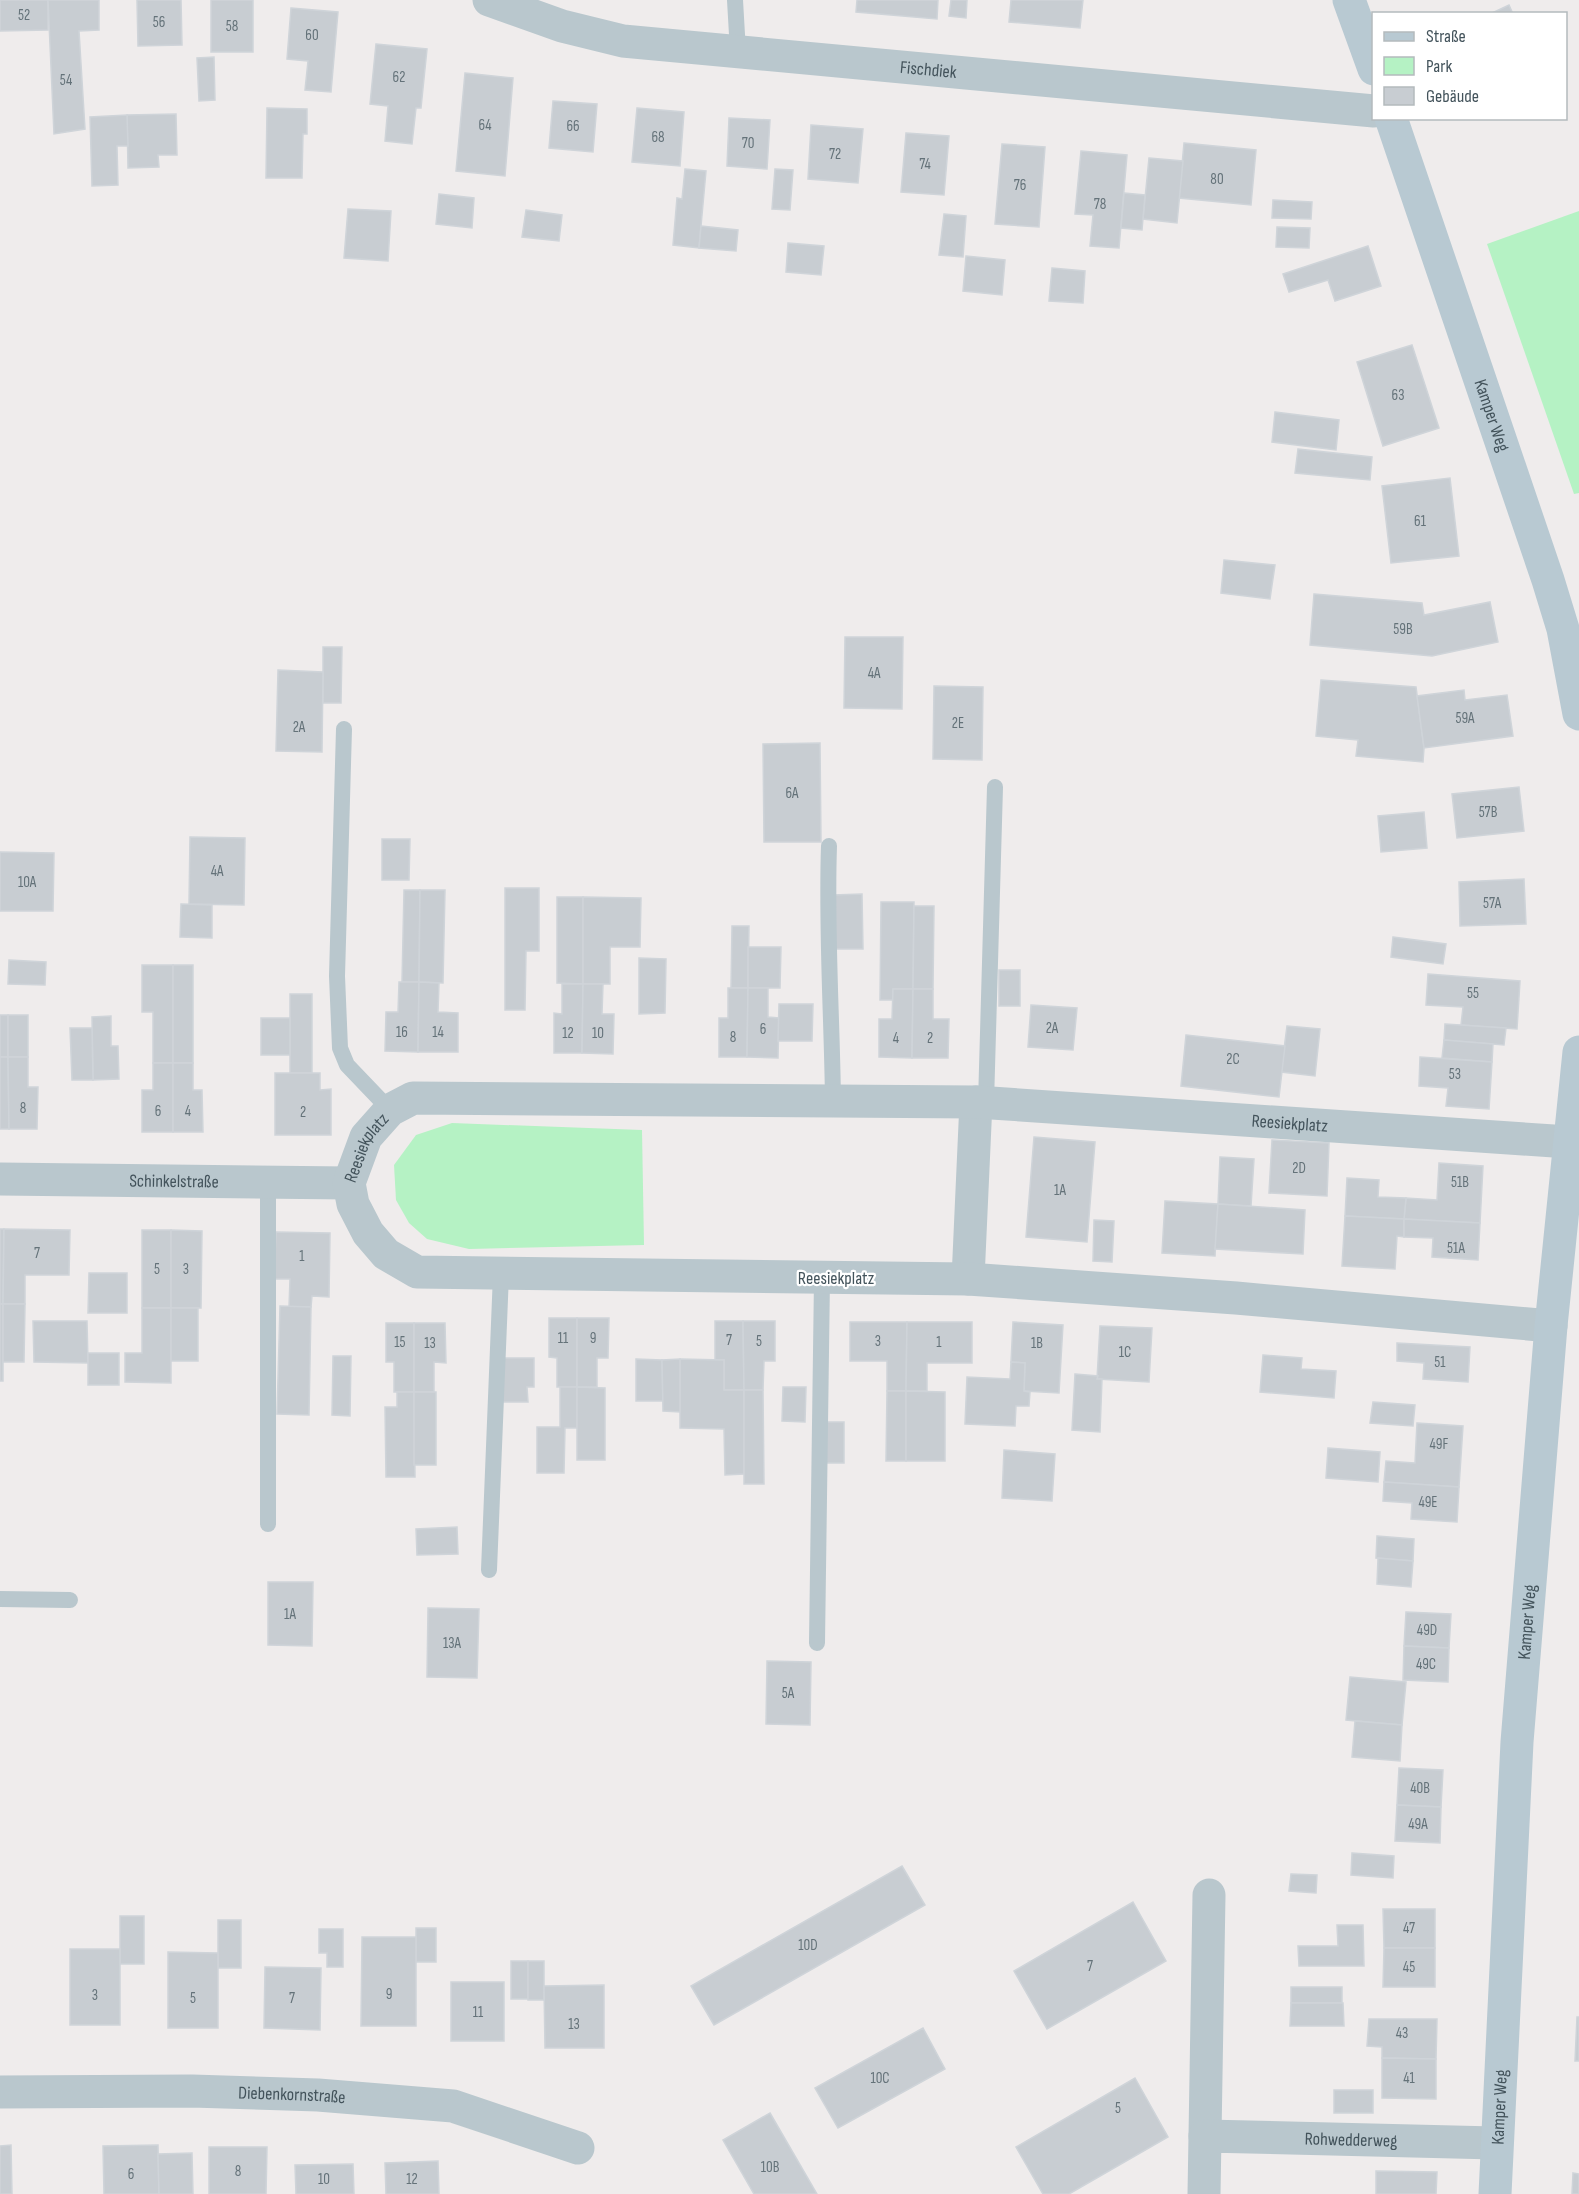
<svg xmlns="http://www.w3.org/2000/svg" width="1579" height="2194" font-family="'Sofia Sans Condensed',sans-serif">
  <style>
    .green { fill: #b5f2c4 }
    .building { fill: #c8cdd2; stroke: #cfd4d9; stroke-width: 1.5 }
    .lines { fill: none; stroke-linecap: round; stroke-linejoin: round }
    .service { stroke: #b9c7cd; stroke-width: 16 }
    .minor { stroke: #b9c7cd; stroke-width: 33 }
    .secondary { stroke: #b8c9d2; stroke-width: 33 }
    .labels { text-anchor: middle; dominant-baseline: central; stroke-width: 4.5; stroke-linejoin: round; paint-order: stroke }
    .number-label { font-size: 15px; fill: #647279 }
    .street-label { font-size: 18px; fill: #43535b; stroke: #fff }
  </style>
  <rect width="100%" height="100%" fill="#efecec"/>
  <!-- green -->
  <g class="green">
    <path d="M1579,211V493L1574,494L1487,244Z"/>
    <path d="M452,1123L642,1130L644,1245L469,1249L427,1239L409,1223L396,1200L394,1165L416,1135Z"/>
  </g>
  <!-- building -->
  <g class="building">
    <path d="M0,0H48V30L0,31Z"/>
    <path d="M48,0H99V30L79,31L85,129L54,134Z"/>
    <path d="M137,0H181L182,45L138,46Z"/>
    <rect x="211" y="0" width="42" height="52"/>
    <path d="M857,0H938L937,19L856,12Z"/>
    <path d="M951,0H967L966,18L949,16Z"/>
    <path d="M1011,0H1083L1080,28L1009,22Z"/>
    <path d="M1509,5L1513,14H1490Z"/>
    <path d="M291,8L338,12L331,92L305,90L308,61L287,59Z"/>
    <path d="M376,44L427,49L421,108H416L412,144L385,141L388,106L370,104Z"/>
    <path d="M214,57L215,100L199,101L197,58Z"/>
    <path d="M465,73L513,78L505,176L456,171Z"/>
    <path d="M553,101L597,104L593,152L549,148Z"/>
    <path d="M267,108L307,109V134H303L302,178H266Z"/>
    <path d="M637,108L684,112L680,166L632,162Z"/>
    <path d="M176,114L177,155H158L159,167L128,168L127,115Z"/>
    <path d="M127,115L128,146H117L118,185L92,186L90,117Z"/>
    <path d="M729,118L770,120L767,169L727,166Z"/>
    <path d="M811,125L863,129L858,183L808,179Z"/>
    <path d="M906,133L949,136L944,195L901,192Z"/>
    <path d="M1184,143L1256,150L1251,205L1179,198Z"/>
    <path d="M1002,144L1045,147L1039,227L995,224Z"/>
    <path d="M1081,151L1127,155L1119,248L1090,246L1093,215L1075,214Z"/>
    <path d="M1149,158L1183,161L1177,223L1143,219Z"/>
    <path d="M685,169L706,171L699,248L673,245L677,198L682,199Z"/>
    <path d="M775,169L793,170L790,210L772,209Z"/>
    <path d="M1124,193L1145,195L1142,230L1121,228Z"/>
    <path d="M439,194L474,198L472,228L436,224Z"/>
    <path d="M1273,200L1312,202L1311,219L1272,218Z"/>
    <path d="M348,209L391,211L388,261L344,258Z"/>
    <path d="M526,210L562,215L559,241L522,237Z"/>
    <path d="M944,214L966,216L963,257L939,255Z"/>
    <path d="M701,226L738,230L736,251L699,248Z"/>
    <path d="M1277,227L1310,228L1309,248L1276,247Z"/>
    <path d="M788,243L824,246L821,275L786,272Z"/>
    <path d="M1368,246L1381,286L1335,301L1328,280L1289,292L1283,274Z"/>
    <path d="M966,256L1005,260L1002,295L963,291Z"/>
    <path d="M1052,268L1085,271L1083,303L1049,301Z"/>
    <path d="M1412,345L1439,428L1383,446L1357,362Z"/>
    <path d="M1275,412L1339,420L1336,450L1272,442Z"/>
    <path d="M1298,449L1372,457L1370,480L1295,473Z"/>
    <path d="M1450,478L1459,556L1391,563L1382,486Z"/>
    <path d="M1224,560L1275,565L1270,599L1221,593Z"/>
    <path d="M1314,594L1422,603L1424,615L1490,602L1498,642L1432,656L1310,645Z"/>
    <path d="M845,637H903L902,709L844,708Z"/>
    <path d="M323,647H342L341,703H323Z"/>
    <path d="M278,670L323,672L322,752L276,751Z"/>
    <path d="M1321,680L1416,687L1424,748L1423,762L1356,756L1358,740L1316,736Z"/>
    <path d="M934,686L983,687L982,760L933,759Z"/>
    <path d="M1464,690L1465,700L1507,695L1513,736L1424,748L1417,696Z"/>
    <path d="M820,743L821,842H764L763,744Z"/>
    <path d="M1519,787L1524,831L1457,838L1452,794Z"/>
    <path d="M1424,812L1427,848L1381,852L1378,816Z"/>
    <path d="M190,837L245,838L244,905L189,904Z"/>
    <path d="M382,839H410L409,880H382Z"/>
    <path d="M0,852L54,853L53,911H0Z"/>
    <path d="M1524,879L1526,924L1460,926L1459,882Z"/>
    <path d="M505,888H539V951H526L525,1010H505Z"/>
    <path d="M404,890H420L419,982H402Z"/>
    <path d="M420,890H445L443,983L419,982Z"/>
    <path d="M862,894L863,949H835L833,895Z"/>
    <path d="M557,897H583V984L557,983Z"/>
    <path d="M583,897L641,898L640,947H610V984H583Z"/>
    <path d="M881,902H914L913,989H893V1000H880Z"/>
    <path d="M181,904L212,905V938L180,937Z"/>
    <path d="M914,906H934L933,989H913Z"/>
    <path d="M732,926H749L748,988H731Z"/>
    <path d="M1393,937L1446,944L1443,964L1391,957Z"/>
    <path d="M748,947H781L780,988H748Z"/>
    <path d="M639,958L666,959L665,1013L639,1014Z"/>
    <path d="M9,960L46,962L45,985L8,984Z"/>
    <path d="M142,965H173V1063H153V1012H142Z"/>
    <rect x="173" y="965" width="20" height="98"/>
    <rect x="999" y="970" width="21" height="36"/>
    <path d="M1428,974L1520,981L1517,1029L1461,1025L1463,1007L1426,1005Z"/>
    <path d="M399,982H419L418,1052L385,1051L386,1012H398Z"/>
    <path d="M419,982L439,983L438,1012L458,1013V1052H418Z"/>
    <path d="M562,984H583L582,1053H554V1013L562,1014Z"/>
    <path d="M583,984H603L602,1014H614L613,1054L582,1053Z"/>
    <path d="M728,988H748L747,1057H719V1018H728Z"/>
    <path d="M748,988H768V1017L779,1018L778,1058L747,1057Z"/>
    <path d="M893,989H913L912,1058L879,1057V1019H892Z"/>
    <path d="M913,989H933V1019H949L948,1058H912Z"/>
    <rect x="290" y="994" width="22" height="79"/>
    <path d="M779,1004H813L812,1041H778Z"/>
    <path d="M1031,1005L1077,1008L1073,1050L1028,1047Z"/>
    <rect x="0" y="1015" width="8" height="42"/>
    <rect x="8" y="1015" width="20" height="42"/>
    <path d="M111,1016V1046H118L119,1079L93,1080L92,1017Z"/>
    <rect x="261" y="1018" width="29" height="37"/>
    <path d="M1445,1024L1506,1028L1504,1045L1444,1040Z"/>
    <path d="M1287,1026L1320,1029L1315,1076L1281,1072Z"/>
    <path d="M70,1028H92L93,1080H72Z"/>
    <path d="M1186,1035L1285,1046L1279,1097L1181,1086Z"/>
    <path d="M1444,1040L1493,1044L1492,1062L1442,1058Z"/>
    <path d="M0,1057H8L9,1129H0Z"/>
    <path d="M8,1057H28V1087H38L37,1129H9Z"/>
    <path d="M1420,1057L1492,1062L1489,1109L1446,1106L1448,1088L1419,1086Z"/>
    <path d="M153,1063H173V1132H142V1090H153Z"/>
    <path d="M173,1063H193V1090H202L203,1132H173Z"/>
    <path d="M275,1073H320V1090L331,1089V1135H275Z"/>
    <path d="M1034,1137L1095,1142L1087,1242L1026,1237Z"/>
    <path d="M1272,1140L1329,1143L1327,1196L1269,1193Z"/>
    <path d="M1220,1157L1254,1159L1251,1206L1218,1204Z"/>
    <path d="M1439,1163L1483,1166L1480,1223L1404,1219L1406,1198L1437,1200Z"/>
    <path d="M1347,1178L1379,1180L1378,1197L1406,1198L1404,1219L1345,1216Z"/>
    <path d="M1165,1201L1218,1204L1215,1256L1162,1253Z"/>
    <path d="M1218,1204L1305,1210L1303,1254L1215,1249Z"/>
    <path d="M1345,1216L1404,1219V1237L1397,1236L1395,1269L1342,1266Z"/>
    <path d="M1404,1219L1480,1223L1478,1260L1432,1257L1433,1238L1404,1237Z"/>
    <path d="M1094,1220L1114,1221L1112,1262L1093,1261Z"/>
    <path d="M0,1229H4L3,1304H0Z"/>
    <path d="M4,1229L70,1230L69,1275H25V1304H3Z"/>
    <rect x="142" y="1230" width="29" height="78"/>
    <path d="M171,1230L202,1231L201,1308H171Z"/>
    <path d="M276,1232L330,1233L329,1297L312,1296L311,1307H289L290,1279H274Z"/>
    <path d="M89,1273H127V1313H88Z"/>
    <rect x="0" y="1304" width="3" height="77"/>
    <path d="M3,1304H25L24,1362H3Z"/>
    <path d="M280,1306L311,1307L309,1415L277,1414Z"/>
    <path d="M142,1308H171V1383L125,1382V1353H142Z"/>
    <rect x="171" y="1308" width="27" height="53"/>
    <path d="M549,1318H577V1387H557V1358L549,1357Z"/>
    <path d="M577,1318H609L608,1358H597V1387H577Z"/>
    <path d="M33,1321H87L88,1363L34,1362Z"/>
    <path d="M715,1321H743L744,1390H724V1360H715Z"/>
    <path d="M743,1321H775V1361H764L763,1390H744Z"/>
    <path d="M850,1322H907L906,1391H887V1361H850Z"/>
    <path d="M907,1322H972V1363H927V1391H906Z"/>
    <path d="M1013,1322L1063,1325L1059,1393L1024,1391L1025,1363L1011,1362Z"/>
    <path d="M386,1323H414V1392H394V1362H386Z"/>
    <path d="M414,1323H445L446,1363L434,1362V1392H414Z"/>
    <path d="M1100,1326L1152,1328L1149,1382L1097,1379Z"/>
    <path d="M1397,1343L1470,1347L1468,1382L1423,1379L1424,1363L1397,1361Z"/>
    <rect x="88" y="1353" width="31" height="32"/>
    <path d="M1263,1355L1302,1358L1301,1369L1336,1371L1334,1398L1260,1392Z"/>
    <path d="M333,1356H351L350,1416L332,1415Z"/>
    <path d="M500,1358H534V1387H527L528,1402H501Z"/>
    <path d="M636,1359L662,1360L663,1401H636Z"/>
    <path d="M680,1359L724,1360V1390H744V1474L725,1475L724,1429L680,1428Z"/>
    <path d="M680,1359V1412L663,1411L662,1360Z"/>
    <path d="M1011,1362L1025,1363L1024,1391L1030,1392L1029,1406H1016L1015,1426L965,1424L967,1377L1010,1379Z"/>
    <path d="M1075,1374L1098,1376L1097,1379H1102L1100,1432L1072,1430Z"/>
    <path d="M560,1387H577V1428H565L564,1473H537V1427H560Z"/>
    <path d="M577,1387L605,1388V1460H577Z"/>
    <path d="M783,1387H806L805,1422L782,1421Z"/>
    <path d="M744,1390H763L764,1484H744Z"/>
    <path d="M887,1391H906V1461H886Z"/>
    <path d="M906,1391L945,1392V1461H906Z"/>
    <path d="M397,1392H414L415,1477H386L385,1407H397Z"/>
    <rect x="414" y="1392" width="22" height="73"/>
    <path d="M1373,1402L1415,1405L1413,1426L1370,1423Z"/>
    <rect x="826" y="1422" width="18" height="41"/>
    <path d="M1417,1423L1463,1426L1459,1487L1384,1482L1386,1461L1415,1463Z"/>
    <path d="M1328,1448L1380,1452L1378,1482L1326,1478Z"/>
    <path d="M1004,1450L1055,1454L1052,1501L1002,1498Z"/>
    <path d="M1384,1482L1459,1487L1457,1522L1411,1519L1412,1503L1383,1501Z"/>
    <path d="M457,1527L458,1554L417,1555L416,1529Z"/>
    <path d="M1377,1536L1414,1539L1413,1561L1376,1558Z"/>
    <path d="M1378,1558L1413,1561L1411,1587L1377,1584Z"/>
    <path d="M268,1582H313L312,1646L268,1645Z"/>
    <path d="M428,1608L479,1609L477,1678L427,1677Z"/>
    <path d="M1406,1612L1451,1614L1449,1648L1404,1646Z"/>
    <path d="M1404,1646L1449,1648L1448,1682L1403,1680Z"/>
    <path d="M767,1661L811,1662L810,1725L766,1724Z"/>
    <path d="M1350,1677L1406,1682L1402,1725L1346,1720Z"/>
    <path d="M1355,1721L1402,1725L1400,1761L1352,1757Z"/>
    <path d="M1399,1768L1443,1770L1441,1807L1397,1805Z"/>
    <path d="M1397,1805L1441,1807L1440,1843L1395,1841Z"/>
    <path d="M1352,1853L1394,1856L1393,1878L1351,1875Z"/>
    <path d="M902,1866L925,1905L714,2025L691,1986Z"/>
    <path d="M1291,1874L1317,1875L1316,1893L1289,1891Z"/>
    <path d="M1133,1902L1166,1961L1047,2029L1014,1971Z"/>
    <path d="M1383,1909H1435V1948H1384Z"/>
    <rect x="120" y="1916" width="24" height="48"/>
    <rect x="218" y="1920" width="23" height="48"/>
    <path d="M1337,1925H1363L1364,1966H1299L1298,1946H1338Z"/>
    <rect x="416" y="1928" width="20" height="34"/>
    <path d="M319,1929H343V1967H327V1953H319Z"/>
    <path d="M362,1937H416V2026H361Z"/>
    <path d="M1384,1948H1435V1987H1383Z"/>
    <rect x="70" y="1949" width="50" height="76"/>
    <path d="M168,1952L218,1953V2028H168Z"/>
    <rect x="511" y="1961" width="17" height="38"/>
    <rect x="528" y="1961" width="16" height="39"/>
    <path d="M265,1967L321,1968L320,2030L264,2028Z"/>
    <rect x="451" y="1982" width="53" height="59"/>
    <path d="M604,1985V2048H545L544,1986Z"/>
    <rect x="1291" y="1987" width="51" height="16"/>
    <path d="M1291,2003H1343L1344,2026H1290Z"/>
    <path d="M1577,2017H1579V2061H1575Z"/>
    <path d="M1369,2019H1437L1436,2059L1382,2058V2047L1367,2046Z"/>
    <path d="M923,2028L945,2069L838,2128L815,2088Z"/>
    <path d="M1382,2058L1436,2059V2099L1382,2098Z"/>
    <path d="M1135,2078L1168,2137L1069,2194H1043L1016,2147Z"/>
    <rect x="1334" y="2090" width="39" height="23"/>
    <path d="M770,2113L817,2194H754L723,2140Z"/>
    <path d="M11,2145L12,2194H0V2146Z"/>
    <path d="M158,2145L159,2194H104L103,2146Z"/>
    <path d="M209,2147H267L266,2194H209Z"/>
    <path d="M192,2153L193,2194H159L158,2154Z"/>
    <path d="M438,2161L439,2194H386L385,2163Z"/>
    <path d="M353,2164L354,2194H296L295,2165Z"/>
    <path d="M1376,2171L1437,2172L1436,2194H1376Z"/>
    <path d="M1573,2173L1579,2174V2194H1572Z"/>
  </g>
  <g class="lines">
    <!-- service -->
    <g class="service">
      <path d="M735,0L738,52"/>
      <path d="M344,729L337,976L340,1048L347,1065L390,1110"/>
      <path d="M829,846C826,931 832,1016 833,1101"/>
      <path d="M986,1103L995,787"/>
      <path d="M268,1182V1524"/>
      <path d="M489,1570L501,1274"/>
      <path d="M0,1599L70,1600"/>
      <path d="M817,1643L822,1279"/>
    </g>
    <!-- minor -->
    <g class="minor">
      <path id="s1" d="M489,0L562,26L623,41L1374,111"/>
      <path id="s2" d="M0,1179L349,1183"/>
      <path d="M968,1279L976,1102"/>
      <path id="s3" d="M1551,1326L1236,1298L968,1279L417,1272L386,1254L368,1233L353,1204L349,1183L366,1137L390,1110L413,1098L976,1102L1569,1142"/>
      <path id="s4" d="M0,2092L192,2091L318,2095L453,2106L578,2148"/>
      <path d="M1205,2136L1209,1895"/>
      <path id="s5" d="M1204,2194L1205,2136L1495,2143"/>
    </g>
    <!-- secondary -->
    <g class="secondary">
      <path d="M1349,0L1374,69"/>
      <path id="s6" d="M1391,118L1548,580L1563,629L1579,714"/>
      <path id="s7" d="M1495,2194L1517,1742L1551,1326L1579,1052"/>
    </g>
  </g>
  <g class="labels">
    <!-- number labels -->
    <g class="number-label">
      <text x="24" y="15">52</text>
      <text x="159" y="22">56</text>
      <text x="232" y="26">58</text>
      <text x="312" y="35">60</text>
      <text x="399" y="77">62</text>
      <text x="66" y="80">54</text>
      <text x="485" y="125">64</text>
      <text x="573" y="126">66</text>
      <text x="658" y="137">68</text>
      <text x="748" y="143">70</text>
      <text x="835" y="154">72</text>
      <text x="925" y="164">74</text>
      <text x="1217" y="179">80</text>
      <text x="1020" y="185">76</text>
      <text x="1100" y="204">78</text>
      <text x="1398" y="395">63</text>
      <text x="1420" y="521">61</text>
      <text x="1403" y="629">59B</text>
      <text x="874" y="673">4A</text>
      <text x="1465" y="718">59A</text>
      <text x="958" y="723">2E</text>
      <text x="299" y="727">2A</text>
      <text x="792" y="793">6A</text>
      <text x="1488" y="812">57B</text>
      <text x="217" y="871">4A</text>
      <text x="27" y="882">10A</text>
      <text x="1492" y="903">57A</text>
      <text x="1473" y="993">55</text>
      <text x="1052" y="1028">2A</text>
      <text x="763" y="1029">6</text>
      <text x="402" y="1032">16</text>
      <text x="438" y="1032">14</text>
      <text x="568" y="1033">12</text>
      <text x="598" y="1033">10</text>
      <text x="733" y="1037">8</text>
      <text x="896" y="1038">4</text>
      <text x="930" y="1038">2</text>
      <text x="1233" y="1059">2C</text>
      <text x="1455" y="1074">53</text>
      <text x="23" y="1108">8</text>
      <text x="158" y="1111">6</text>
      <text x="188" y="1111">4</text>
      <text x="303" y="1112">2</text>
      <text x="1299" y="1168">2D</text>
      <text x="1460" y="1182">51B</text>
      <text x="1060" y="1190">1A</text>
      <text x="1456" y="1248">51A</text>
      <text x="37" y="1253">7</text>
      <text x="302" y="1256">1</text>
      <text x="157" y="1269">5</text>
      <text x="186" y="1269">3</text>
      <text x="563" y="1338">11</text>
      <text x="593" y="1338">9</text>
      <text x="729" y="1340">7</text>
      <text x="759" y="1341">5</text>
      <text x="878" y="1341">3</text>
      <text x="400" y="1342">15</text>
      <text x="939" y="1342">1</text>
      <text x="430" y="1343">13</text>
      <text x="1037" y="1343">1B</text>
      <text x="1125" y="1352">1C</text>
      <text x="1440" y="1362">51</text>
      <text x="1439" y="1444">49F</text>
      <text x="1428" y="1502">49E</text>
      <text x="290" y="1614">1A</text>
      <text x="1427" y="1630">49D</text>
      <text x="452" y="1643">13A</text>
      <text x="1426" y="1664">49C</text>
      <text x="788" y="1693">5A</text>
      <text x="1420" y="1788">40B</text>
      <text x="1418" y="1824">49A</text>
      <text x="1409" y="1928">47</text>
      <text x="808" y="1945">10D</text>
      <text x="1090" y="1966">7</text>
      <text x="1409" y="1967">45</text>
      <text x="389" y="1994">9</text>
      <text x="95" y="1995">3</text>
      <text x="193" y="1998">5</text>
      <text x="292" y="1998">7</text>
      <text x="478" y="2012">11</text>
      <text x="574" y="2024">13</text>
      <text x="1402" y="2033">43</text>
      <text x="880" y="2078">10C</text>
      <text x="1409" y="2078">41</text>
      <text x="1118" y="2108">5</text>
      <text x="770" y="2167">10B</text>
      <text x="238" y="2171">8</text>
      <text x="131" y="2174">6</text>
      <text x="324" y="2179">10</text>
      <text x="412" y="2179">12</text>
    </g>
    <!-- street labels -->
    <g class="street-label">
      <text stroke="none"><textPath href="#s1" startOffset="447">Fischdiek</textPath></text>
      <text stroke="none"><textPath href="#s6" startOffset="314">Kamper Weg</textPath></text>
      <text stroke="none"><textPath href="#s3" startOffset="2242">Reesiekplatz</textPath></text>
      <text stroke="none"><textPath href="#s3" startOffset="1293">Reesiekplatz</textPath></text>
      <text stroke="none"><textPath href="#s2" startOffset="174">Schinkelstraße</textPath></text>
      <text x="836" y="1278">Reesiekplatz</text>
      <text stroke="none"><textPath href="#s7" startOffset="573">Kamper Weg</textPath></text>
      <text stroke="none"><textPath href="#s4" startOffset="292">Diebenkornstraße</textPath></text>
      <text stroke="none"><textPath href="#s7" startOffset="87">Kamper Weg</textPath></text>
      <text stroke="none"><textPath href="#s5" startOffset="204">Rohwedderweg</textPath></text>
    </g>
  </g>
  <!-- legend -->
  <rect x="1372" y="12" width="195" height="108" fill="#ffffff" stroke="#b4babd" stroke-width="1.5"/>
  <rect x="1384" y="32" width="30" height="9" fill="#b8c9d2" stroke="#b4babd" stroke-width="1.5"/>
  <text x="1426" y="42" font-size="18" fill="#43535b">Straße</text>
  <rect x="1384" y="57" width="30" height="18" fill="#b5f2c4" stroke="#b4babd" stroke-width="1.5"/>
  <text x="1426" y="72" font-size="18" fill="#43535b">Park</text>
  <rect x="1384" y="87" width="30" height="18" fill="#c8cdd2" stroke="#b4babd" stroke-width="1.5"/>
  <text x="1426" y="102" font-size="18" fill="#43535b">Gebäude</text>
</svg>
